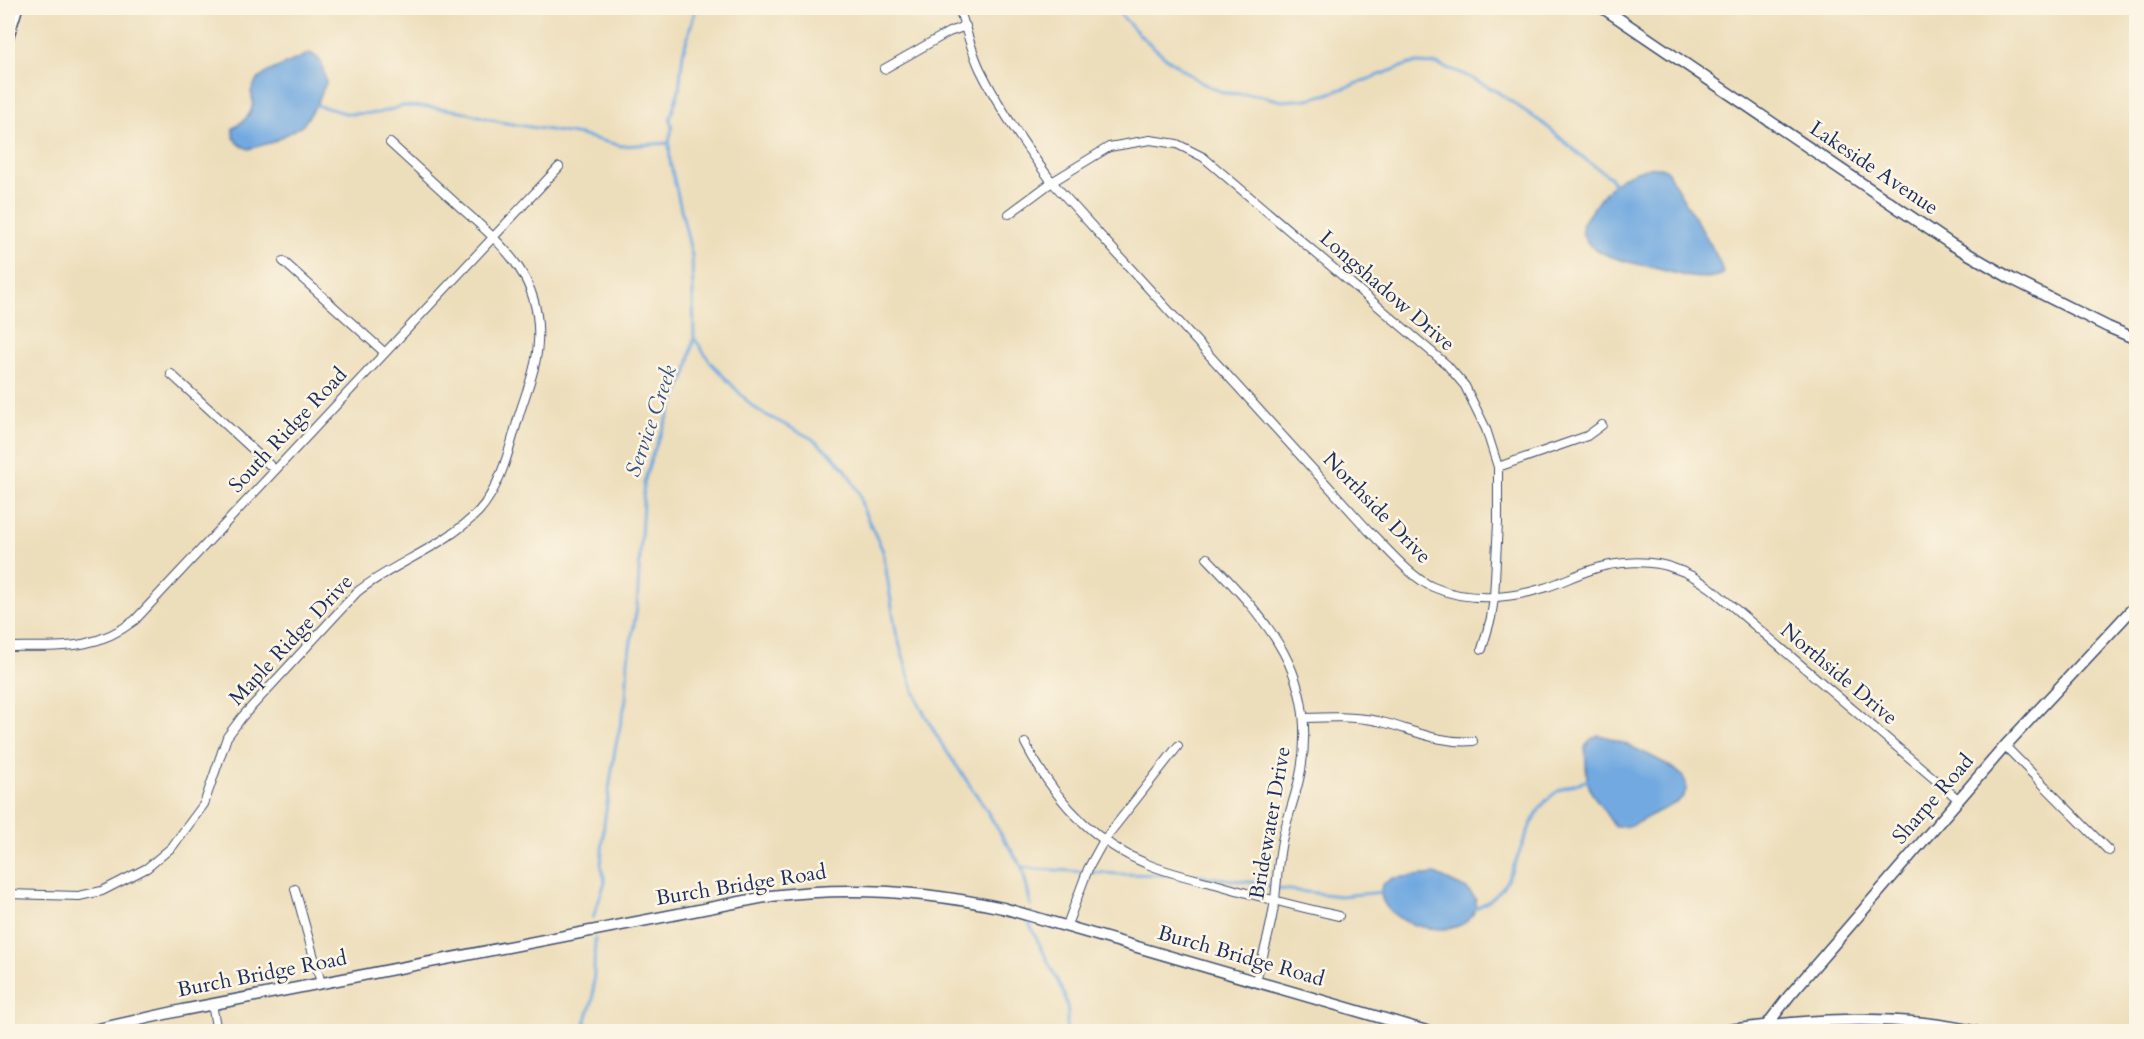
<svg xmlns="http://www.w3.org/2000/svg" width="2144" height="1039" font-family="Cardo,serif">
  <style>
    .water { fill: #71a9e0; stroke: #466c9f; stroke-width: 1.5 }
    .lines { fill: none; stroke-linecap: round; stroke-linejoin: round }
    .stream { stroke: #71a9e0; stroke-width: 3 }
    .street-casing { stroke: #3a496c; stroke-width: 10 }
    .secondary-casing { stroke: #3a496c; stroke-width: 13 }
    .street { stroke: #fff; stroke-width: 8 }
    .secondary { stroke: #fff; stroke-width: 10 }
    .labels { text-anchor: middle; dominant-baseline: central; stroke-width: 5; stroke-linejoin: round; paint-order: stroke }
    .street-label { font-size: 21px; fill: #1b2f5e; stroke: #fcf5e5 }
    .water-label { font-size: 22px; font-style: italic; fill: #355485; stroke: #fcf5e5 }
  </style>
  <rect width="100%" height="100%" fill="#fcf5e5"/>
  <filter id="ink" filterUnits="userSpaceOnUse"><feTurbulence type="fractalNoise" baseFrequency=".0167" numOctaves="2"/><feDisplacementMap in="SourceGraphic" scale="12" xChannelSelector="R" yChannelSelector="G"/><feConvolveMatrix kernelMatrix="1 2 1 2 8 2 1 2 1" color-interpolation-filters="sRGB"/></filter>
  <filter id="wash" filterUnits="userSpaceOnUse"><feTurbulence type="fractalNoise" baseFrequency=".008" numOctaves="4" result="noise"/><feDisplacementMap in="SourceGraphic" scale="24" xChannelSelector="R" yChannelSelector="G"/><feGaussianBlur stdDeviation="1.35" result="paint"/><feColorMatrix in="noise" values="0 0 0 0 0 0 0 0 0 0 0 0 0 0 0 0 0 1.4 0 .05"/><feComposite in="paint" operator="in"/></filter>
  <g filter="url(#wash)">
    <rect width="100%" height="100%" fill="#eddebb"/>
    <!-- water -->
    <g class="water">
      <path d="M310,53L318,58L322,64L326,83L316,105L303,125L273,142L249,149C239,146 231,139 233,128C247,120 257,110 251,92L256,81L268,72Z"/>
      <path d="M1660,167L1666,169L1711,245L1720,263L1723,274C1699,284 1674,272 1650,267C1630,262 1575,254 1583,223C1605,191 1618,169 1660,167Z"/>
      <path d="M1598,735C1612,736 1676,766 1683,777C1687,782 1687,790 1684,795C1678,804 1666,808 1657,812C1641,820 1633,828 1615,827L1591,792L1587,780L1585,747L1590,740Z"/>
      <path d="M1435,874L1467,889L1476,899C1479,951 1370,928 1382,885L1393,878Z"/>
    </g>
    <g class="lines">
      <!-- stream -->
      <g class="stream">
        <path d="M1114,8L1142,37L1164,56L1200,82L1224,93L1258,95L1282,101L1308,99L1328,94L1404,66L1414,63L1437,64L1463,74L1496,91L1544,124L1586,160L1610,177L1615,187"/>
        <path d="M316,105L349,114L378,113L403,106L430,107L461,111L500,122L580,135L622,146L669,143"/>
        <path d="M695,339L711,363L751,405L762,413L811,438L830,453L846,470L859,493L863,509L883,551L896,632L910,680L920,706L941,743L984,806L1002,836L1022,867L1031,905"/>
        <path d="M1022,867L1038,869L1120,874L1167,875"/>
        <path d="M1192,875L1257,883L1281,889L1340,896L1384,892"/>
        <path d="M1473,907L1477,908C1483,904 1491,900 1496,895C1522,869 1524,811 1558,791C1567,786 1579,783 1589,780"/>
        <path d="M593,918L605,882L601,864L604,824L615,749L626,700L628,659L637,607L644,483L653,453L687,371L694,337L692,256L670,162L669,143L672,128L670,119L679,90L683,53L696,8"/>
        <path d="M1029,923L1064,994L1068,1011L1066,1032"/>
        <path d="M582,1032L593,999L595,939"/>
      </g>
    </g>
  </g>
  <g filter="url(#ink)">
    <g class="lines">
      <!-- street casing -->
      <g class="street-casing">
        <g id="street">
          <path d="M959,8C966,28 971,50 980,69C1000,110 1025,146 1052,182L1368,530C1386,547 1410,577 1433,587C1467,602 1509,599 1544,588C1560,583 1575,575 1591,570C1616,561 1651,559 1676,569C1689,573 1701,581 1712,589L1959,800"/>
          <path d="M884,69L949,32L966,26"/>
          <path d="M1009,214L1052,182L1109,147L1150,140L1177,144L1203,157L1447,365L1465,386L1486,429L1498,467V523L1494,598L1491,618L1482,649"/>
          <path d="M283,261L384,352"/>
          <path d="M171,374L275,470"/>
          <path d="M1498,467L1587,436L1602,425"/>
          <path d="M1207,558C1268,621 1318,675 1301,770C1297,794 1287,817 1282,841C1278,861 1277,880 1275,900C1271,927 1264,954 1256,980"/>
          <path d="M8,647C57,646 94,652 135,620L559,167"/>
          <path d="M1304,718C1329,717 1353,716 1378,721C1411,729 1439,744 1473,741"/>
          <path d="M1025,743C1052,795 1089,840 1145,863C1167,873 1192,878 1215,884C1256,896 1298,907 1339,916"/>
          <path d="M2005,746L2109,851"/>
          <path d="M295,889L321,983"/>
          <path d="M8,894L79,896L102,891L147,868L172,847L204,804L227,737L242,717L357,592C395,562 444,547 478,512C502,486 510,445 520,412C527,390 537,366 538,342C542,278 504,246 460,207C437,186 413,164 390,143"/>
          <path d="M1067,925L1088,869L1104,840L1178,746"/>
          <path d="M212,1004L217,1032"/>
        </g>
      </g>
      <!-- secondary casing -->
      <g class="secondary-casing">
        <g id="secondary">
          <path d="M1603,8L1951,244L2012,279L2108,327L2136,339"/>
          <path d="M8,37L17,8"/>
          <path d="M1767,1025L1789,996L2005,746L2136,605"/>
          <path d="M85,1032L183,1010L771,896C849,886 926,891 1003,908L1430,1032"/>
          <path d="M1714,1032C1800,1020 1891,1012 1977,1032"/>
        </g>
      </g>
      <!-- street -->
      <use href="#street" class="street"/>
      <!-- secondary -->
      <use href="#secondary" class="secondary"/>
    </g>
  </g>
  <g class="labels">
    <!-- street labels -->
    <g class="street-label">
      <text transform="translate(1874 168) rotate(34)">Lakeside Avenue</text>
      <text transform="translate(1387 291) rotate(41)">Longshadow Drive</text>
      <text transform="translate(288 430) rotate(-47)">South Ridge Road</text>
      <text transform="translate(1377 508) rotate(46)">Northside Drive</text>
      <text transform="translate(291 640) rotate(-47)">Maple Ridge Drive</text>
      <text transform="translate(1839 674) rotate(40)">Northside Drive</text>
      <text transform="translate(1933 799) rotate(-49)">Sharpe Road</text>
      <text transform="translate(1270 823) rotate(-80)">Bridewater Drive</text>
      <text transform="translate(741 885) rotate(-9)">Burch Bridge Road</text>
      <text transform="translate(1241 956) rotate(16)">Burch Bridge Road</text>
      <text transform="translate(262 974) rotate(-11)">Burch Bridge Road</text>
    </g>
    <!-- water labels -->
    <g class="water-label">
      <text transform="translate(651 421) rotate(-71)">Service Creek</text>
    </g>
  </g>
  <!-- margin -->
  <rect width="2144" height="1039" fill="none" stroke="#fcf5e5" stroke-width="30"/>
</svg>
